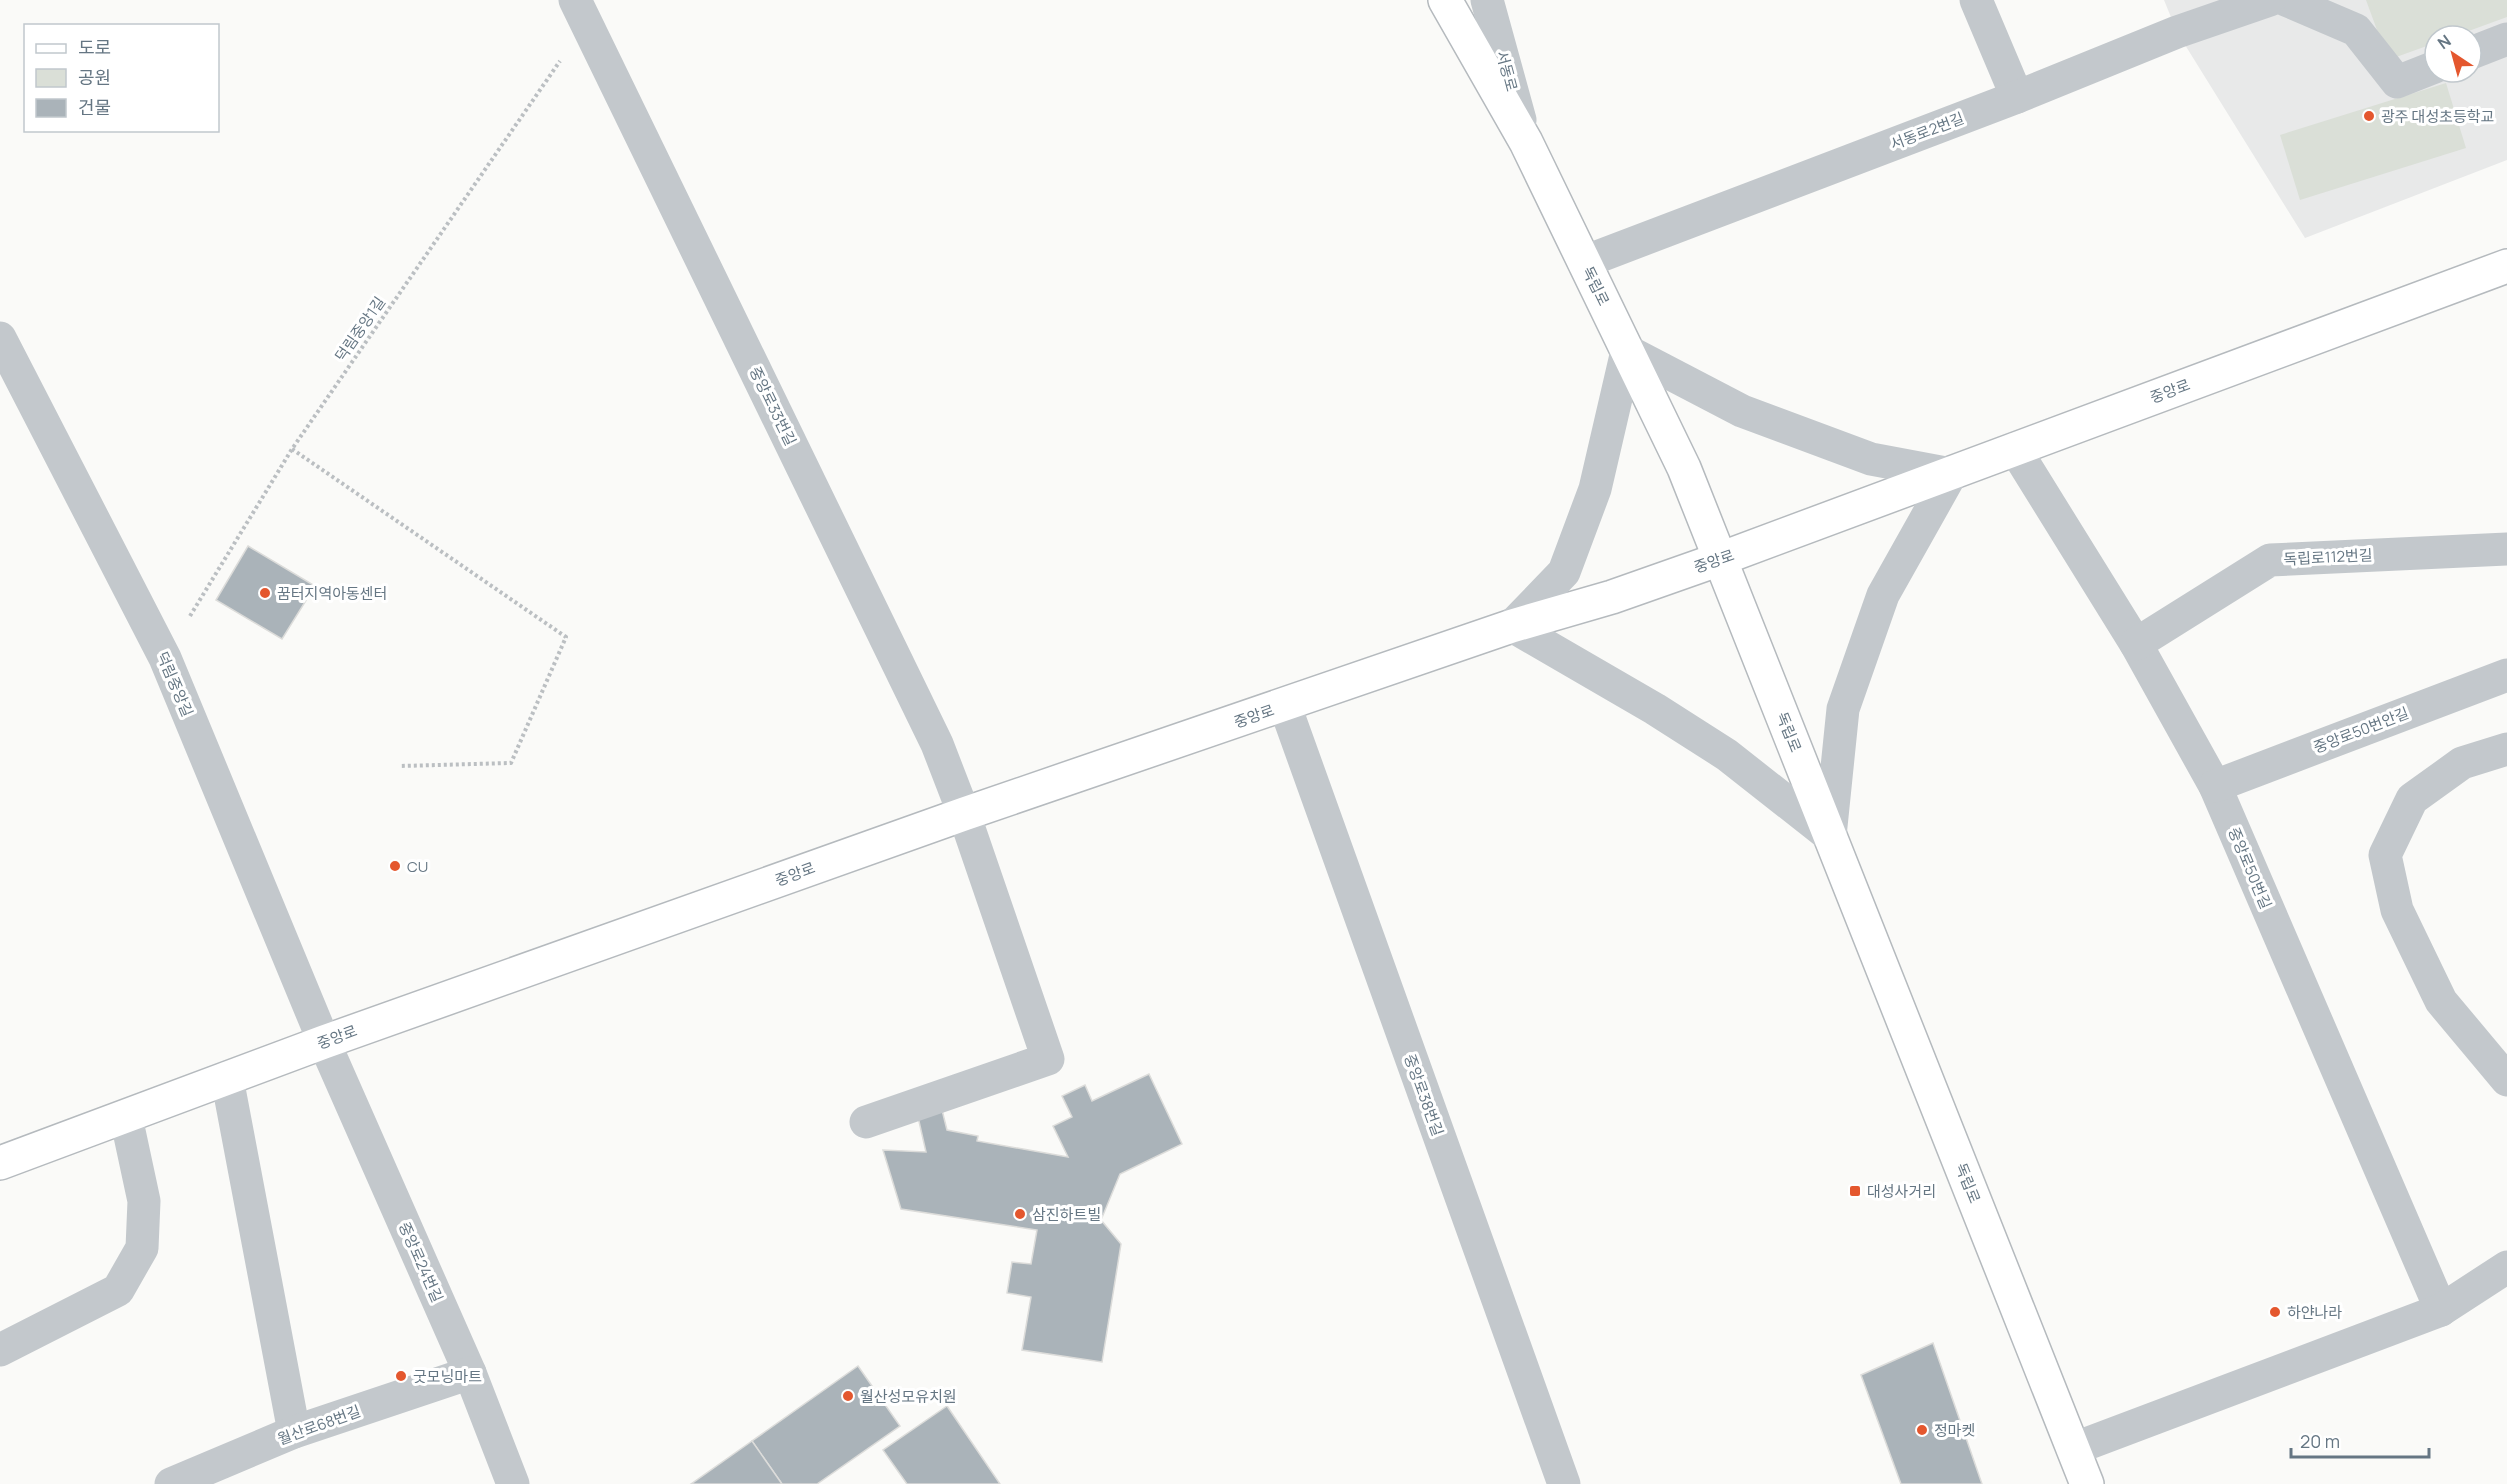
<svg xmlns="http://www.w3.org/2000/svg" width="2507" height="1484" font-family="Manrope,'Noto Sans KR',sans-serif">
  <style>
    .built { fill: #e8e9e9; fill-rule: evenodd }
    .green { fill: #dadfd7 }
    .building { fill: #aab3b9; stroke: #dcdcda; stroke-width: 1.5 }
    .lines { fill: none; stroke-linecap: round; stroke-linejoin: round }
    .major-casing { stroke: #b5babe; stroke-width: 36 }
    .path { stroke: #bbbfc2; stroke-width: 4; stroke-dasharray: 3 3; stroke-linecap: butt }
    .minor { stroke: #c3c8cc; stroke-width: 33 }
    .major { stroke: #fff; stroke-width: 33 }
    .poi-dot { fill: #e4572e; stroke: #fff; stroke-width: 2 }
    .labels { text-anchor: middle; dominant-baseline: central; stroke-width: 6; stroke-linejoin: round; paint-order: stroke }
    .street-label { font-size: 15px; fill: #657683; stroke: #fff }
    .poi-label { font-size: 15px; fill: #657683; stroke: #fff; text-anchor: start }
  </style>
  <rect width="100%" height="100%" fill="#fafaf8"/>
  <!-- built -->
  <path class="built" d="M2164,0H2507V160L2305,238L2177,32ZM2435,36H2471V72H2435Z"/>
  <!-- green -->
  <g class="green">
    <path d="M2366,0H2507V17L2455,36H2435V43L2388,60Z"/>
    <path d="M2446,83L2466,148L2300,200L2280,135Z"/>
  </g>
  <!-- building -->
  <g class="building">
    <path d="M248,546L315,586L282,639L216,600Z"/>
    <path d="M1149,1074L1182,1144L1120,1174L1101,1220L1121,1244L1102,1362L1022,1350L1031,1297L1007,1293L1012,1262L1031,1264L1037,1230L901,1209L883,1150L926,1152L918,1117L942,1110L947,1130L978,1136L977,1141L1068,1157L1053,1126L1072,1117L1062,1096L1085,1085L1092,1101Z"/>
    <path d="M1933,1343L1982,1484H1901L1861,1375Z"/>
    <path d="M858,1366L900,1426L817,1484H782L752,1441Z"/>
    <path d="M947,1406L1000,1484H907L883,1450Z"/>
    <path d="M752,1441L782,1484H691Z"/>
  </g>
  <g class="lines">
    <!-- major casing -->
    <g class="major-casing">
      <g id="major">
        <path d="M1445,0L1526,142L1684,468L2087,1484"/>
        <path d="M0,1163L324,1042L964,814L1512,626L1612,597L1720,559L2507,266"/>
      </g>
    </g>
    <!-- path -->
    <g class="path">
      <path d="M292,449L566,637L511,763L400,766"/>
      <path d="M190,616L292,449L560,61"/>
    </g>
    <!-- minor -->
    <g class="minor">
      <path d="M575,0L937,744L964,814L1048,1059L866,1122"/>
      <path d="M1487,0L1520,120"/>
      <path d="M1976,0L2017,97"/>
      <path d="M2286,0L2356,30L2397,82L2435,67"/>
      <path d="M2471,53L2507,39"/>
      <path d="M1584,262L2017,97L2177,32L2270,0"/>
      <path d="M0,338L165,658L324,1042L470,1373L513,1484"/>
      <path d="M1627,351L1742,411L1871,459L1951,474L1883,595L1843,709L1830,836L1727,755L1655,709L1512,626L1564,572L1595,489Z"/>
      <path d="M2015,449L2136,644L2215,786L2441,1310"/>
      <path d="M2136,644L2270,560L2507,549"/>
      <path d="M1285,706L1564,1484"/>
      <path d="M2507,749L2462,763L2412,799L2385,855L2397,910L2441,1001L2507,1080"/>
      <path d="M2215,786L2507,675"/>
      <path d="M227,1078L294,1432"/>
      <path d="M0,1350L118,1290L142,1248L144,1201L126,1117"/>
      <path d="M2073,1449L2441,1310L2507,1267"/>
      <path d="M171,1484L294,1432L470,1373"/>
    </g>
    <!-- major -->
    <use href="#major" class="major"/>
  </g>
  <!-- markers -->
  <g class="poi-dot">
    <circle cx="2369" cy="116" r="6"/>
    <circle cx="265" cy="593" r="6"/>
    <circle cx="395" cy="866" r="6"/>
    <rect x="1849" y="1185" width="12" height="12" rx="3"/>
    <circle cx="1020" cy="1214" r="6"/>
    <circle cx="2275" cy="1312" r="6"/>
    <circle cx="401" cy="1376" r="6"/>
    <circle cx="848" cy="1396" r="6"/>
    <circle cx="1922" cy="1430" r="6"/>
  </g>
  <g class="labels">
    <!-- street labels -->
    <g class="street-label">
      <text transform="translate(1507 71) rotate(75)">서동로</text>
      <text transform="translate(1927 131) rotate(-21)">서동로2번길</text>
      <text transform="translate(1596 286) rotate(64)">독립로</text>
      <text transform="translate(360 329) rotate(-55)">덕림중앙1길</text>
      <text transform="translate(2170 391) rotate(-20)">중앙로</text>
      <text transform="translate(773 406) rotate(64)">중앙로33번길</text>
      <text transform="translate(2328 557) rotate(-3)">독립로112번길</text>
      <text transform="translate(1714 561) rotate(-19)">중앙로</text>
      <text transform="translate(175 684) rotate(67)">덕림중앙길</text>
      <text transform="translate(1254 716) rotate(-19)">중앙로</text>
      <text transform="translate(2361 730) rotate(-21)">중앙로50번안길</text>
      <text transform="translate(1789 732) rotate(68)">독립로</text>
      <text transform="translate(2250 868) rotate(67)">중앙로50번길</text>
      <text transform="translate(795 874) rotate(-20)">중앙로</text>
      <text transform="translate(337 1037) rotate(-20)">중앙로</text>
      <text transform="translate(1424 1095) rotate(70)">중앙로38번길</text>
      <text transform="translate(1968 1183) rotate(68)">독립로</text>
      <text transform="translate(421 1262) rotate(66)">중앙로24번길</text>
      <text transform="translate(319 1425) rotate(-20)">월산로68번길</text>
    </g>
    <!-- poi labels -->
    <g class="poi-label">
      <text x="2381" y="116">광주 대성초등학교</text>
      <text x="277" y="593">꿈터지역아동센터</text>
      <text x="407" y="866">CU</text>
      <text x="1867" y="1191">대성사거리</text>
      <text x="1032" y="1214">삼진하트빌</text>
      <text x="2287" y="1312">하얀나라</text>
      <text x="413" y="1376">굿모닝마트</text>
      <text x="860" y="1396">월산성모유치원</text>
      <text x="1934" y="1430">정마켓</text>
    </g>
  </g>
  <!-- legend -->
  <rect x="24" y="24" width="195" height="108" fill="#ffffff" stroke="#c1c8cd" stroke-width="1.5"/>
  <rect x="36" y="44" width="30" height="9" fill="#ffffff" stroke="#c1c8cd" stroke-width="1.5"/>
  <text x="78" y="54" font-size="18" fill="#657683">도로</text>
  <rect x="36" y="69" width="30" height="18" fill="#dadfd7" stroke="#c1c8cd" stroke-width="1.5"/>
  <text x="78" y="84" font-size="18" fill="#657683">공원</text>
  <rect x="36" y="99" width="30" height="18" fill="#aab3b9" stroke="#c1c8cd" stroke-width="1.5"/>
  <text x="78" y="114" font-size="18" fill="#657683">건물</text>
  <!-- north arrow -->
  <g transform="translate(2453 54) rotate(324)"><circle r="28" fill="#ffffff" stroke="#c1c8cd" stroke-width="1.5"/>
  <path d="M0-4.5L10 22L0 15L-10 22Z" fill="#e4572e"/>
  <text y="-9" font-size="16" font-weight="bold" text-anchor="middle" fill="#657683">N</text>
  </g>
  <!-- scale -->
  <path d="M2291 1448v9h138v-9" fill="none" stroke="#657683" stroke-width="3"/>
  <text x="2300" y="1448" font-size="18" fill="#657683" stroke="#ffffff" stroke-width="4.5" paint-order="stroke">20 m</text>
</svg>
